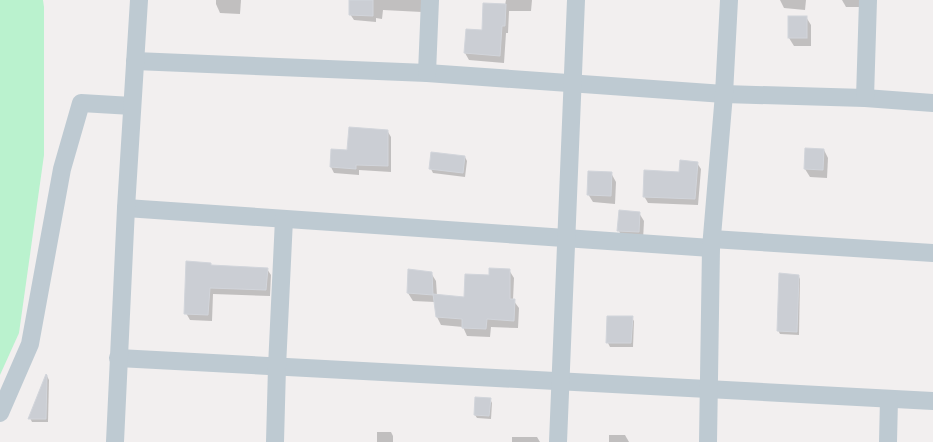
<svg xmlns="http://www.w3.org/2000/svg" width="933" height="442" font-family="Roboto,sans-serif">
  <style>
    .green { fill: #baf2ce }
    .shadow { fill: #0003 }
    .building { fill: #cbced4; stroke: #d2d5db }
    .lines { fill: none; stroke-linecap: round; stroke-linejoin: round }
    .minor { stroke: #becad2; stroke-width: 18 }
  </style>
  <rect width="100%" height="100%" fill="#f2efef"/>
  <!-- green -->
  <path class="green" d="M0,0H43L44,7V155L19,333L0,375Z"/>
  <!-- shadow -->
  <g class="shadow">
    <path d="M216,0H241L240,14L220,13L216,4Z"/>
    <path d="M350,0H423L422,12L383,10L382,19L376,18V22L354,20L350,14Z"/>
    <path d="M506,0H532L531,11H509L508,33H506L504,63L469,60L465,53L505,5Z"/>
    <path d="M780,0H806L805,10L784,8Z"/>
    <path d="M842,0H865L862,7H846Z"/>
    <path d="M806,17L811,25V46H794L789,38Z"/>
    <path d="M388,132L391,137V172L359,170V175L334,173L331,167L348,151Z"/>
    <path d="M806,149L824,150L828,158L827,178L810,177L805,169Z"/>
    <path d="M465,157L467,161L465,177L433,173L431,169Z"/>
    <path d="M697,163L701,169L698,205L648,203L644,196Z"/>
    <path d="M611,173L616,182L615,204L593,202L588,194Z"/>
    <path d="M639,213L644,221L643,240L623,239L619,231Z"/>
    <path d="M210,264L212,266L267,269L271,275L270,296L213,294L212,321L190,320L186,313Z"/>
    <path d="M509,270L514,278L513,300L519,308L518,328L491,327L490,337L467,336L463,327L441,325L437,317L435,302L413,301L408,293L431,273L436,281L437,296L465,298L490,277Z"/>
    <path d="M798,275L800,279L799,335L780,334L778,330Z"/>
    <path d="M632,318L634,321L633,347H610L608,343Z"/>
    <path d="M47,376L49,380L48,422H32L30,418Z"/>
    <path d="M490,399L492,403L491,419L477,418L475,415Z"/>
    <path d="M377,432H391L393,436V442H377Z"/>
    <path d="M609,435H625L629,442H609Z"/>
    <path d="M512,437H537L540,442H512Z"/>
  </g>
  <!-- building -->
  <g class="building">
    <path d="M349,0H373V16L349,15Z"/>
    <path d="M483,3L506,4L505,26H502L500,56L464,53L466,29L482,30Z"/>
    <rect x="788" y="16" width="19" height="22"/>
    <path d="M349,127L388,130V166L356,165V169L330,167L331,149L347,150Z"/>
    <path d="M805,148L824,149L823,170L804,169Z"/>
    <path d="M431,152L465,156L463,173L429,169Z"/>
    <path d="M680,160L698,162L695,199L643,197L644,170L679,172Z"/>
    <path d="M588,171L612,172L611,196L587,195Z"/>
    <path d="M619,210L640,212L639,232L617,231Z"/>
    <path d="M186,261L211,263V265L268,268L266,290L210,288L208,315L184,314Z"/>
    <path d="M489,268L510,269V299H515L514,321L487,319L486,329L462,328V319L436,317L433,294L464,297L465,274L489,275Z"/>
    <path d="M408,269L432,272L433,295L407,293Z"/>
    <path d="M779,273L799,275L797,332L777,331Z"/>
    <path d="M607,316H633L631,343H606Z"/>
    <path d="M46,374L47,375L46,419H28Z"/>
    <path d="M475,397L491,398L489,416L474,415Z"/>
  </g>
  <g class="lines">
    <!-- minor -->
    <g class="minor">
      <path d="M135,61L427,73L724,94L865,98L933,103"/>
      <path d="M427,73L430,0"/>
      <path d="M865,98L868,0"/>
      <path d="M126,208L711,248"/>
      <path d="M712,239L933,253"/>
      <path d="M118,358L933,401"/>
      <path d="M0,413L30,344L62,169L81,103L132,106"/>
      <path d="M115,442L126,208L139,0"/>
      <path d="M275,442L277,367L284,219"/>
      <path d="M558,442L576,0"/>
      <path d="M708,442L711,248L724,94L729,0"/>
      <path d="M888,442L889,399"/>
    </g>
  </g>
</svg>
